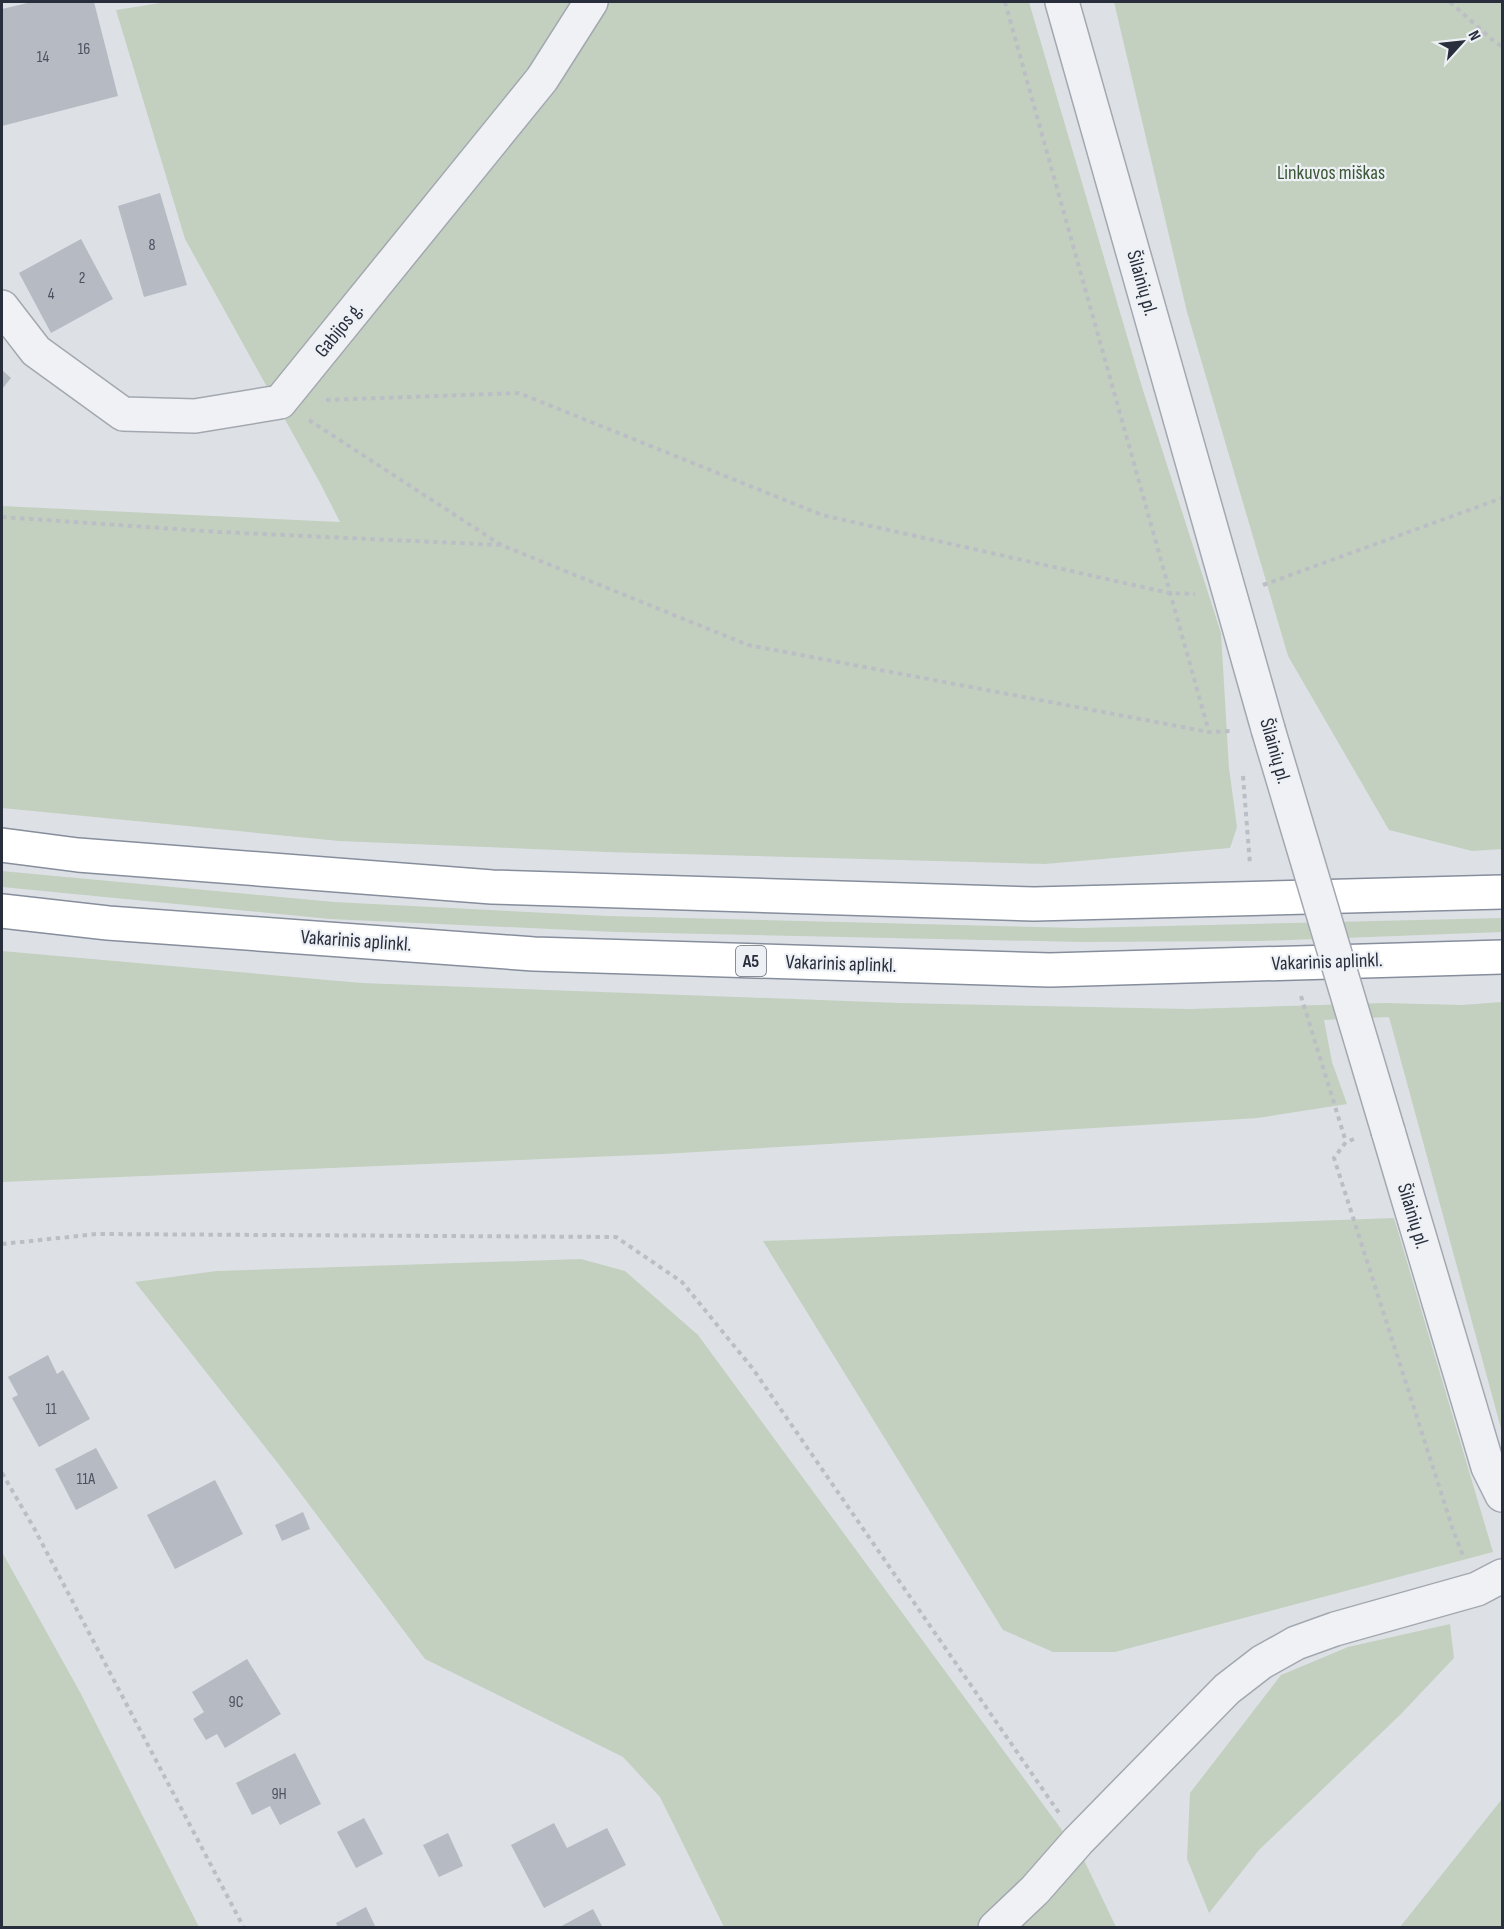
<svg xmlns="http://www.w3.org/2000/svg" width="1504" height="1929" font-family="'Sofia Sans Condensed',sans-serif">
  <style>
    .green { fill: #c3d0bf }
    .building { fill: #b5bac3 }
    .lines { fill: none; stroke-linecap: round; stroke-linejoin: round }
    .minor-casing { stroke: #a3a8b0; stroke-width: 36 }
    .tertiary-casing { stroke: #a3a8b0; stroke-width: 36 }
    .trunk-casing { stroke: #868e9c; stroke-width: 36 }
    .path { stroke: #bcbec5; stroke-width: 4; stroke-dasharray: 4.5 4.5; stroke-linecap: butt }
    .minor { stroke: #f0f1f5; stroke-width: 33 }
    .tertiary { stroke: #f0f1f5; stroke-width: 33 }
    .trunk { stroke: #fff; stroke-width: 33 }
    .tertiary-bridge-casing { stroke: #a3a8b0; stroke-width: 36; stroke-linecap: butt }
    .tertiary-bridge { stroke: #f0f1f5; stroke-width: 33 }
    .labels { text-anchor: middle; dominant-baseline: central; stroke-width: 4.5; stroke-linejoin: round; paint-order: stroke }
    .number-label { font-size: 16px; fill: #4b515e }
    .shield { fill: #edf0f4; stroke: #636873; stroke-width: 1.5 }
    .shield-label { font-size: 18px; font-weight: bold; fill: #282e3c }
    .park-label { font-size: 20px; fill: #3b5735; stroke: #edf0f4 }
    .street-label { font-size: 20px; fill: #282e3c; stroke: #edf0f4 }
  </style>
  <rect width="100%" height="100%" fill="#dde1e6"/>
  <!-- green -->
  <g class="green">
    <path d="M167,2H1029L1142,387L1221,633L1229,768L1237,827L1230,848L1045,864L605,852L339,841L2,808V506L340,522L319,481L185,239L116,10Z"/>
    <path d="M1114,2H1502V849L1472,851L1389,830L1288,656L1187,312Z"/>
    <path d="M2,871L334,902L608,916L1079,928L1502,918V932L1261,941L1082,942L615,932L330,919L2,887Z"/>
    <path d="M2,951L362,983L900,1003L1189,1009L1385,1003L1462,1005L1502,1002V1432L1389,1017L1324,1020L1332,1062L1347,1104L1258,1118L663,1154L2,1182Z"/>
    <path d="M1394,1218L1493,1552L1115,1652H1053L1003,1630L763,1241Z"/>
    <path d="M581,1259L625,1271L698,1335L1084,1860L1116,1927H724L660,1797L623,1757L425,1659L280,1466L135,1282L216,1271Z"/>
    <path d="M2,1552L81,1694L199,1927H2Z"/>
    <path d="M1450,1624L1454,1658L1400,1715L1259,1850L1209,1913L1187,1859L1190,1793L1281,1675L1348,1647Z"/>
    <path d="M1502,1799V1927H1400Z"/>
  </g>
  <!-- building -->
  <g class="building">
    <path d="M32,2H94L118,96L2,126V9Z"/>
    <path d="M160,193L187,285L144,297L118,206Z"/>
    <path d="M81,239L113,299L51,333L19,273Z"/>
    <path d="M2,370L11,378L2,389Z"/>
    <path d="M48,1355L57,1374L63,1370L90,1419L39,1447L12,1398L18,1395L8,1377Z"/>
    <path d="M96,1448L118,1488L76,1510L55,1469Z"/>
    <path d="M215,1480L243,1534L175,1569L147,1515Z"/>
    <path d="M303,1512L310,1529L282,1541L275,1525Z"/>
    <path d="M247,1659L281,1714L225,1748L217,1734L206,1740L193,1719L204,1712L192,1692Z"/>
    <path d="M295,1753L321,1804L280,1825L270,1806L252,1815L236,1783Z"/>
    <path d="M364,1818L383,1854L356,1868L337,1832Z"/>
    <path d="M554,1823L567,1848L607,1828L626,1865L544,1908L511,1845Z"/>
    <path d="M448,1833L463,1866L439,1877L423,1845Z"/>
    <path d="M366,1907L376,1928H338L336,1923Z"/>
    <path d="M593,1909L603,1928H558Z"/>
  </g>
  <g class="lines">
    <!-- minor casing -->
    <g class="minor-casing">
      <g id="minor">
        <path d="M2,307L36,351L123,414L195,416L280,402L542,79L591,2"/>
        <path d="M995,1928L1035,1890L1078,1841L1227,1689L1262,1662L1296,1643L1335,1629L1477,1589L1502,1576"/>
      </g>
    </g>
    <!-- tertiary casing -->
    <g class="tertiary-casing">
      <g id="tertiary">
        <path d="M1062,2L1268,729"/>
        <path d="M1388,1131L1488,1467L1502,1495"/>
      </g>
    </g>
    <!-- trunk casing -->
    <g class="trunk-casing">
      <g id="trunk">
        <path d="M2,845L78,855L492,887L1034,904L1502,892"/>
        <path d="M2,911L108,923L534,954L1050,970L1502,957"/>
      </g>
    </g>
    <!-- path -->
    <g class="path">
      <path d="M1005,2L1209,732L1232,731"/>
      <path d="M1450,2L1496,43L1502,46"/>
      <path d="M326,400L519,393L822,515L1169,593L1195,594"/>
      <path d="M309,420L501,545L748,645L1209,732"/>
      <path d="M2,517L219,532L500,545"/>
      <path d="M1263,585L1502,498"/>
      <path d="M1243,776L1250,864"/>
      <path d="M1301,996L1346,1142"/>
      <path d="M1354,1139L1346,1142L1334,1158L1453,1530L1464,1558"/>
      <path d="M2,1244L97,1234L616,1237L682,1282L753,1369L1059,1813"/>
      <path d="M2,1473L34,1528L244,1928"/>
    </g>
    <!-- minor -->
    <use href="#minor" class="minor"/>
    <!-- tertiary -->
    <use href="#tertiary" class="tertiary"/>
    <!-- trunk -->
    <use href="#trunk" class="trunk"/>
    <!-- tertiary-bridge casing -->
    <g class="tertiary-bridge-casing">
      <path id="tertiary-bridge" d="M1268,729L1388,1131"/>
    </g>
    <!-- tertiary-bridge -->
    <use href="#tertiary-bridge" class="tertiary-bridge"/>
  </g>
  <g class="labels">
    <!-- number labels -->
    <g class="number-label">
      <text x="84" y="49">16</text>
      <text x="43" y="57">14</text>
      <text x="152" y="245">8</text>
      <text x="82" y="278">2</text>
      <text x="51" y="294">4</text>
      <text x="51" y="1409">11</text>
      <text x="86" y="1479">11A</text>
      <text x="236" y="1702">9C</text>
      <text x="279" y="1794">9H</text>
    </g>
    <!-- shield labels -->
    <rect class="shield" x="736" y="946" width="30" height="30" rx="4.5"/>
    <g class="shield-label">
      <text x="751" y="961">A5</text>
    </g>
    <!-- park labels -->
    <g class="park-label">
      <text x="1331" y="173">Linkuvos miškas</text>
    </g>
    <!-- street labels -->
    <g class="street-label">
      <text transform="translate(1142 283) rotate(74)">Šilainių pl.</text>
      <text transform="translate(339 330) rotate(-51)">Gabijos g.</text>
      <text transform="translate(1275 751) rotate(74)">Šilainių pl.</text>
      <text transform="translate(356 941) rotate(4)">Vakarinis aplinkl.</text>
      <text transform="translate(1327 962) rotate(-2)">Vakarinis aplinkl.</text>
      <text transform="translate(841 964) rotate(2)">Vakarinis aplinkl.</text>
      <text transform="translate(1413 1216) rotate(73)">Šilainių pl.</text>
    </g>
  </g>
  <!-- border -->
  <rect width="1504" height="1929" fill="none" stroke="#282e3c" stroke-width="6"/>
  <!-- north arrow -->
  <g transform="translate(1462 42) rotate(63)" stroke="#edf0f4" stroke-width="4.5" paint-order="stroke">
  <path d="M0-4.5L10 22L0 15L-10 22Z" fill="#282e3c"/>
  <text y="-9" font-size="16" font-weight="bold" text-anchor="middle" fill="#282e3c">N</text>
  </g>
</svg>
